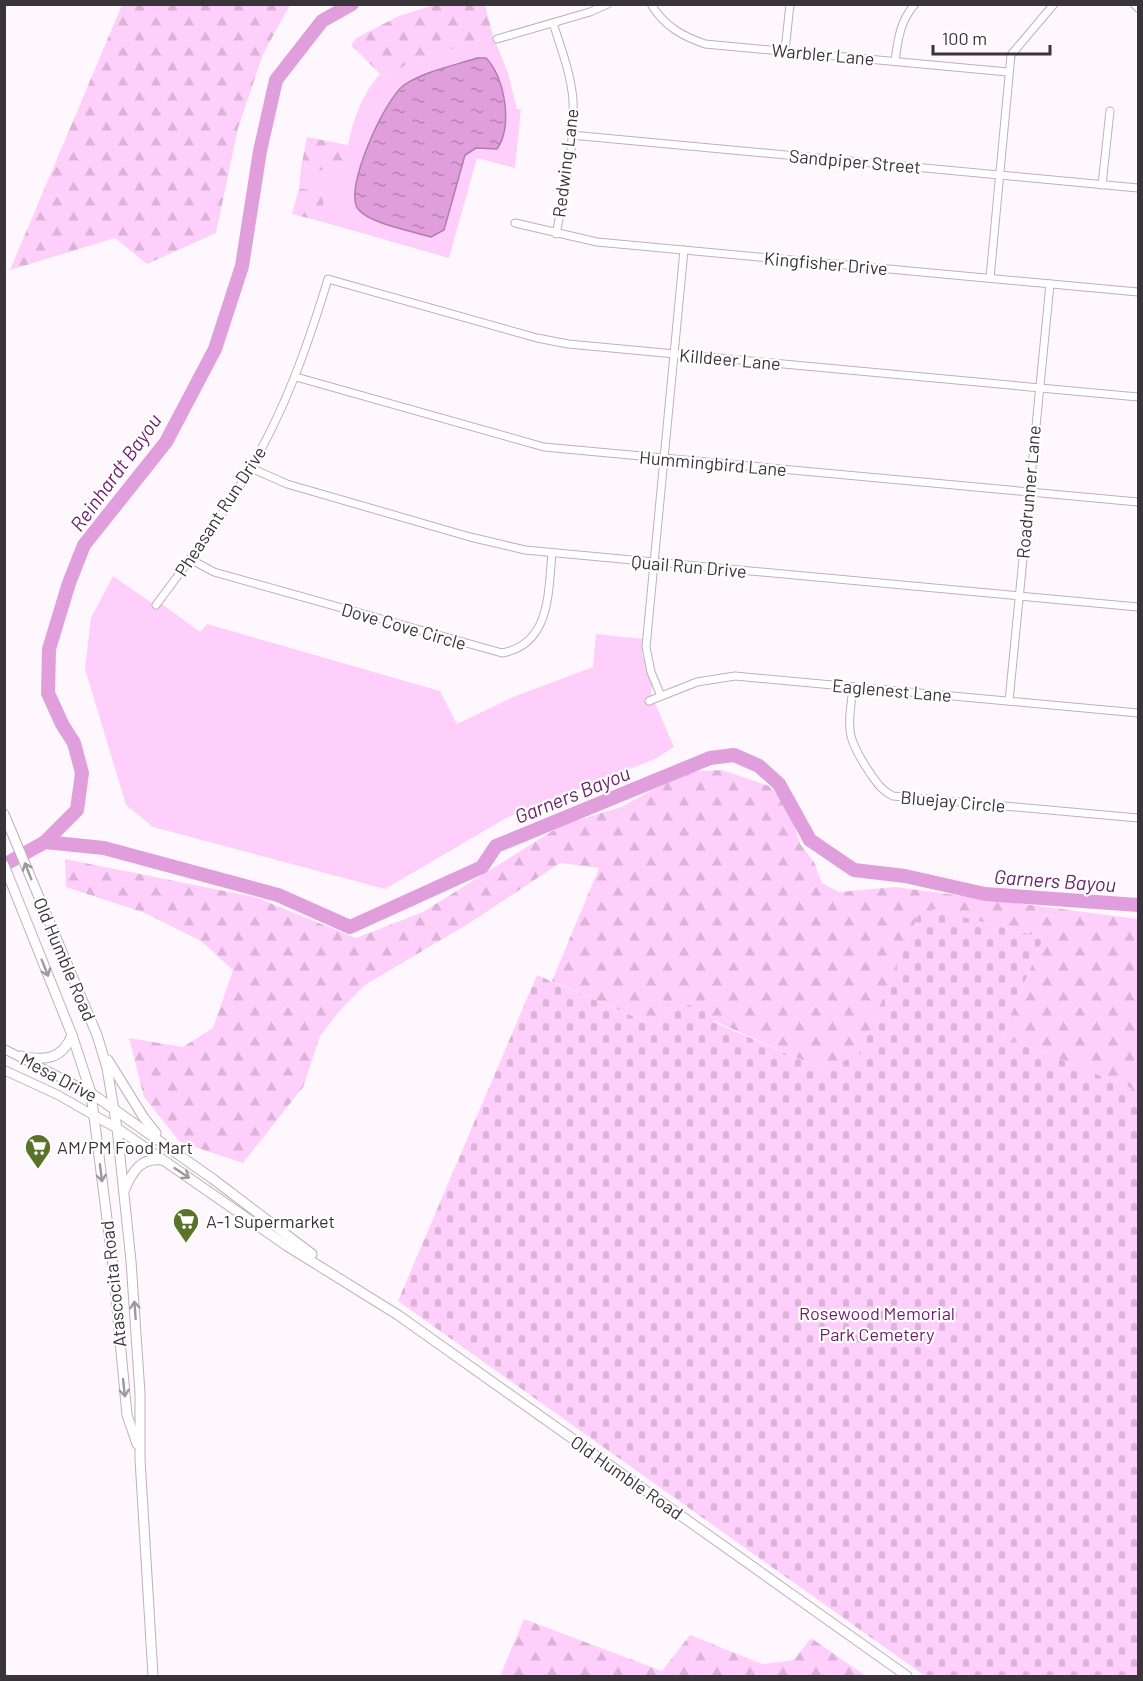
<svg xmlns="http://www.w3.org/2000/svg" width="1143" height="1681" font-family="Barlow,sans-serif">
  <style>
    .green { fill: #ffcffb }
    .forest { fill: url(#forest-firs) }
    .cemetery { fill: url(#cemetery-stones) }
    .water { fill: url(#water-ripples); stroke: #af7eac; stroke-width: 1.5 }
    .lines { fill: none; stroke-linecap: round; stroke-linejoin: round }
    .river { stroke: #e19edd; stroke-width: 14 }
    .minor-casing { stroke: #beb0bd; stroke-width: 9 }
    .tertiary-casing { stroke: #beb0bd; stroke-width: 10 }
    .secondary-casing { stroke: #beb0bd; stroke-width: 11 }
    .minor { stroke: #fff; stroke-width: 7 }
    .tertiary { stroke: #fff; stroke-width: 8 }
    .secondary { stroke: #fff; stroke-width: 9 }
    .oneway { stroke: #9c9a9c }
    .labels { text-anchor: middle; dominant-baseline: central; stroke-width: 4.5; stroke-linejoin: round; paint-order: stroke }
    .street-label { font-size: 18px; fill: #393439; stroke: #fff }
    .poi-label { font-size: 18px; fill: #393439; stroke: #fff; text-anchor: start }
    .park-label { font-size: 18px; fill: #6b1d69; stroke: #fff }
    .water-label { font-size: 20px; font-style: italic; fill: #6e216d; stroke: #fff }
  </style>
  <defs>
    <pattern id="forest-firs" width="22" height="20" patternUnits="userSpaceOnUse" patternTransform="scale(1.5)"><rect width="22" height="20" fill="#ffcffb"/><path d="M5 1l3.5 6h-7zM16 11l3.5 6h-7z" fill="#dbb2d8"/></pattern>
    <pattern id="cemetery-stones" width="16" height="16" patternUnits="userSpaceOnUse" patternTransform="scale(1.5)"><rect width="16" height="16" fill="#ffcffb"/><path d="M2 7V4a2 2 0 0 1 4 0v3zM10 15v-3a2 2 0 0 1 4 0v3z" fill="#dbb2d8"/></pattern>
    <pattern id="water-ripples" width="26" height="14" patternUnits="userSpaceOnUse" patternTransform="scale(1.5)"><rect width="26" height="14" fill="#e19edd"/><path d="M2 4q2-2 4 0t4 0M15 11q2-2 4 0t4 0" fill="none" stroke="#b782b4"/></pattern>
  </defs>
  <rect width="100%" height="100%" fill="#fef8fe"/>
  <!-- green -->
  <g class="green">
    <path d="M493,36L508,73L517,109H521L515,168L477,158L449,258L323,222V193L299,188L301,168L328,171L344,169C350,132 355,103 380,74L387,76L409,63Z"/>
    <path d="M113,576L159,608L162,604L200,632L207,624L440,691L457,724L513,697L593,667L596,634L643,639L642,654L652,685L651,694L674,747L655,759L506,818L385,889L153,827L126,805L85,669L91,618Z"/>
  </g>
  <!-- forest -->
  <g class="forest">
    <path d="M437,4L485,5L493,36L409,63L387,76L380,74L351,45L356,38L399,16Z"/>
    <path d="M122,5H290L263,54L238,128L216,233L147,264L115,238L10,270Z"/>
    <path d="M307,137L348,145L345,169L328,171L301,168Z"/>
    <path d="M299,188L323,193V222L292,214Z"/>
    <path d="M722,770L769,786L788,806L800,844L814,862L822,883L839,892L895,887L1138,919V1091L1002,1036L1043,938L922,906L859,1056L822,1069L670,1001L658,1027L552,981L599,868L560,863L471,922L365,985L343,1007L320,1036L303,1087L243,1163L180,1142L144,1097L129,1038L183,1047L213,1028L233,970L201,941L145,913L66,887L65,859L255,897L356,938L423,912L562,825L621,807L673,779L695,771Z"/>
    <path d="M524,1619L662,1671L690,1635L762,1664L794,1660L811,1638L866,1676H500Z"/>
  </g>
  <!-- cemetery -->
  <path class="cemetery" d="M922,906L1043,938L1002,1036L1138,1091V1676H925L398,1301L537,975L658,1027L670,1001L707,1009L714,1022L822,1069L859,1055Z"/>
  <!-- water -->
  <path class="water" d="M477,58H486C505,77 513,126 497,149L476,148L465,155L444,230L431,237C412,231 370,224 358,209C343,189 385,99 404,85C425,71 453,66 477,58Z"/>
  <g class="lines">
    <!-- river -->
    <g class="river">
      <path d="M45,842L77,810L82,773L74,743L62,724L48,693L49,649L69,583L84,545L166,442L215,349L242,266L260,151L276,80L322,21L352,4"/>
      <path d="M4,865L45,842L104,848L278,895L350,927L482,867L496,846L710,758L734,755L759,766L779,784L810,840L854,870L905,876L985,894L1138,905"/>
    </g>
    <!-- minor casing -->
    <g class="minor-casing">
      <g id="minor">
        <path d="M651,4C664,26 682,36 705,44L1008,72"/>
        <path d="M1134,4L1138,8"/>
        <path d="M553,23C561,48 571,74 573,100C575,144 565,191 556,234"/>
        <path d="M497,39L590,12L608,4"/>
        <path d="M785,51L790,4"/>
        <path d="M895,61C898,39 900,21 915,4"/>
        <path d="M571,135L1138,188"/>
        <path d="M1102,185L1110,111"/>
        <path d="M515,223L597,242L1138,292"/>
        <path d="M990,278L1011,55L1054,4"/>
        <path d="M296,377L544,447L1138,502"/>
        <path d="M251,468L287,484L470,537L525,550L1138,607"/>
        <path d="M190,559L214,572L502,653C551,644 548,592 552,554"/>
        <path d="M156,605C189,561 222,517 250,469C285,410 308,345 328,279L537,338L568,344L1138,397"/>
        <path d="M853,687C848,730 845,736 870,773C877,783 882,791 893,796L1138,818"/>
        <path d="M661,696L651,672L646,647L684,250"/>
        <path d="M649,701L697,682L735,676L1138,713"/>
        <path d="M1009,701L1050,284"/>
      </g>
    </g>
    <!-- tertiary casing -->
    <g class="tertiary-casing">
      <g id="tertiary">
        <path d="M4,1049L91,1093"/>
        <path d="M4,1070L58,1095L93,1115"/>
      </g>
    </g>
    <!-- secondary casing -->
    <g class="secondary-casing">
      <g id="secondary">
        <path d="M4,814L97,1035L107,1068L117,1128L131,1261L140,1393V1459L153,1676"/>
        <path d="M4,865L72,1035L91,1093L113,1266L127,1415L137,1444"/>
        <path d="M21,1056C44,1061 62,1060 72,1035"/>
        <path d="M108,1060L144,1118L156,1133"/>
        <path d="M91,1093L213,1179L312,1254"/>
        <path d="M93,1115L117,1128L287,1246L398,1315L907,1676"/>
        <path d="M125,1189C132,1172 141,1157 162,1160"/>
      </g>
    </g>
    <!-- minor -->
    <use href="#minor" class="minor"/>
    <!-- tertiary -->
    <use href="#tertiary" class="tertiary"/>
    <!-- secondary -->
    <use href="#secondary" class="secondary"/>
  </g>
  <!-- one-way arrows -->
  <defs><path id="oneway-shaft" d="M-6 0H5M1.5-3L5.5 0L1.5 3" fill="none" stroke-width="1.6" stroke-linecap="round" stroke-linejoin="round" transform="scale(1.5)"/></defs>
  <g class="oneway">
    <use href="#oneway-shaft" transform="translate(28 871) rotate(-112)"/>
    <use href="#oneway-shaft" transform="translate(45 968) rotate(68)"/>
    <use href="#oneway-shaft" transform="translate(101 1173) rotate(83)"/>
    <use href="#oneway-shaft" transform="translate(182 1173) rotate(34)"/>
    <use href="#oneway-shaft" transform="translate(135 1310) rotate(-94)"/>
    <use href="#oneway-shaft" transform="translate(124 1388) rotate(84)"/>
  </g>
  <!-- icons -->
  <defs>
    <g id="supermarket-pin" transform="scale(1.35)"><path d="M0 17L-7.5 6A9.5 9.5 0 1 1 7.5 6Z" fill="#587428" stroke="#fff"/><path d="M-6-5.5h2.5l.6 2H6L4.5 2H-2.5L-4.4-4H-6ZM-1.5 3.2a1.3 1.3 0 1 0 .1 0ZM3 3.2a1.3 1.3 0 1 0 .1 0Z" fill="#fff"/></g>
  </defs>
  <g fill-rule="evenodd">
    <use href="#supermarket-pin" x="38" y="1147"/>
    <use href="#supermarket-pin" x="186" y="1221"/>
  </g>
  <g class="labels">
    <!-- street labels -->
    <g class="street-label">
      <text transform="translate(823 54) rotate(5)">Warbler Lane</text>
      <text transform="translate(855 161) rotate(5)">Sandpiper Street</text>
      <text transform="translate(565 163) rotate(-83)">Redwing Lane</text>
      <text transform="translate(826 263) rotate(5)">Kingfisher Drive</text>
      <text transform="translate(730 359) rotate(5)">Killdeer Lane</text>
      <text transform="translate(713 463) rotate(5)">Hummingbird Lane</text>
      <text transform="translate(1028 492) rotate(-85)">Roadrunner Lane</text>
      <text transform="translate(220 511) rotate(-57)">Pheasant Run Drive</text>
      <text transform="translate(689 566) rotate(5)">Quail Run Drive</text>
      <text transform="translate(404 626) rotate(16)">Dove Cove Circle</text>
      <text transform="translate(892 690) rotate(5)">Eaglenest Lane</text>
      <text transform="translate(953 801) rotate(5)">Bluejay Circle</text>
      <text transform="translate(65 959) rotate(67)">Old Humble Road</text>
      <text transform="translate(59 1077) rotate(28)">Mesa Drive</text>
      <text transform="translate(113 1284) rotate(-96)">Atascocita Road</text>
      <text transform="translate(627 1477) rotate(35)">Old Humble Road</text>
    </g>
    <!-- poi labels -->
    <g class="poi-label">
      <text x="57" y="1147">AM/PM Food Mart</text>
      <text x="206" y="1221">A-1 Supermarket</text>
    </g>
    <!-- park labels -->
    <g class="park-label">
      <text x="877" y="1313">Rosewood Memorial<tspan x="877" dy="21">Park Cemetery</tspan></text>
    </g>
    <!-- water labels -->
    <g class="water-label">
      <text transform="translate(115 472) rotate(-54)">Reinhardt Bayou</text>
      <text transform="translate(572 794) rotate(-22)">Garners Bayou</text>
      <text transform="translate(1055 880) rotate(4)">Garners Bayou</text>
    </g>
  </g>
  <!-- border -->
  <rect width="1143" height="1681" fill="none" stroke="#393439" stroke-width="12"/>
  <!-- scale -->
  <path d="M933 45v9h117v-9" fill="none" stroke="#393439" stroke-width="3"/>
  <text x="942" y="45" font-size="18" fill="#393439" stroke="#ffffff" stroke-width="4.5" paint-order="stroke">100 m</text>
</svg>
